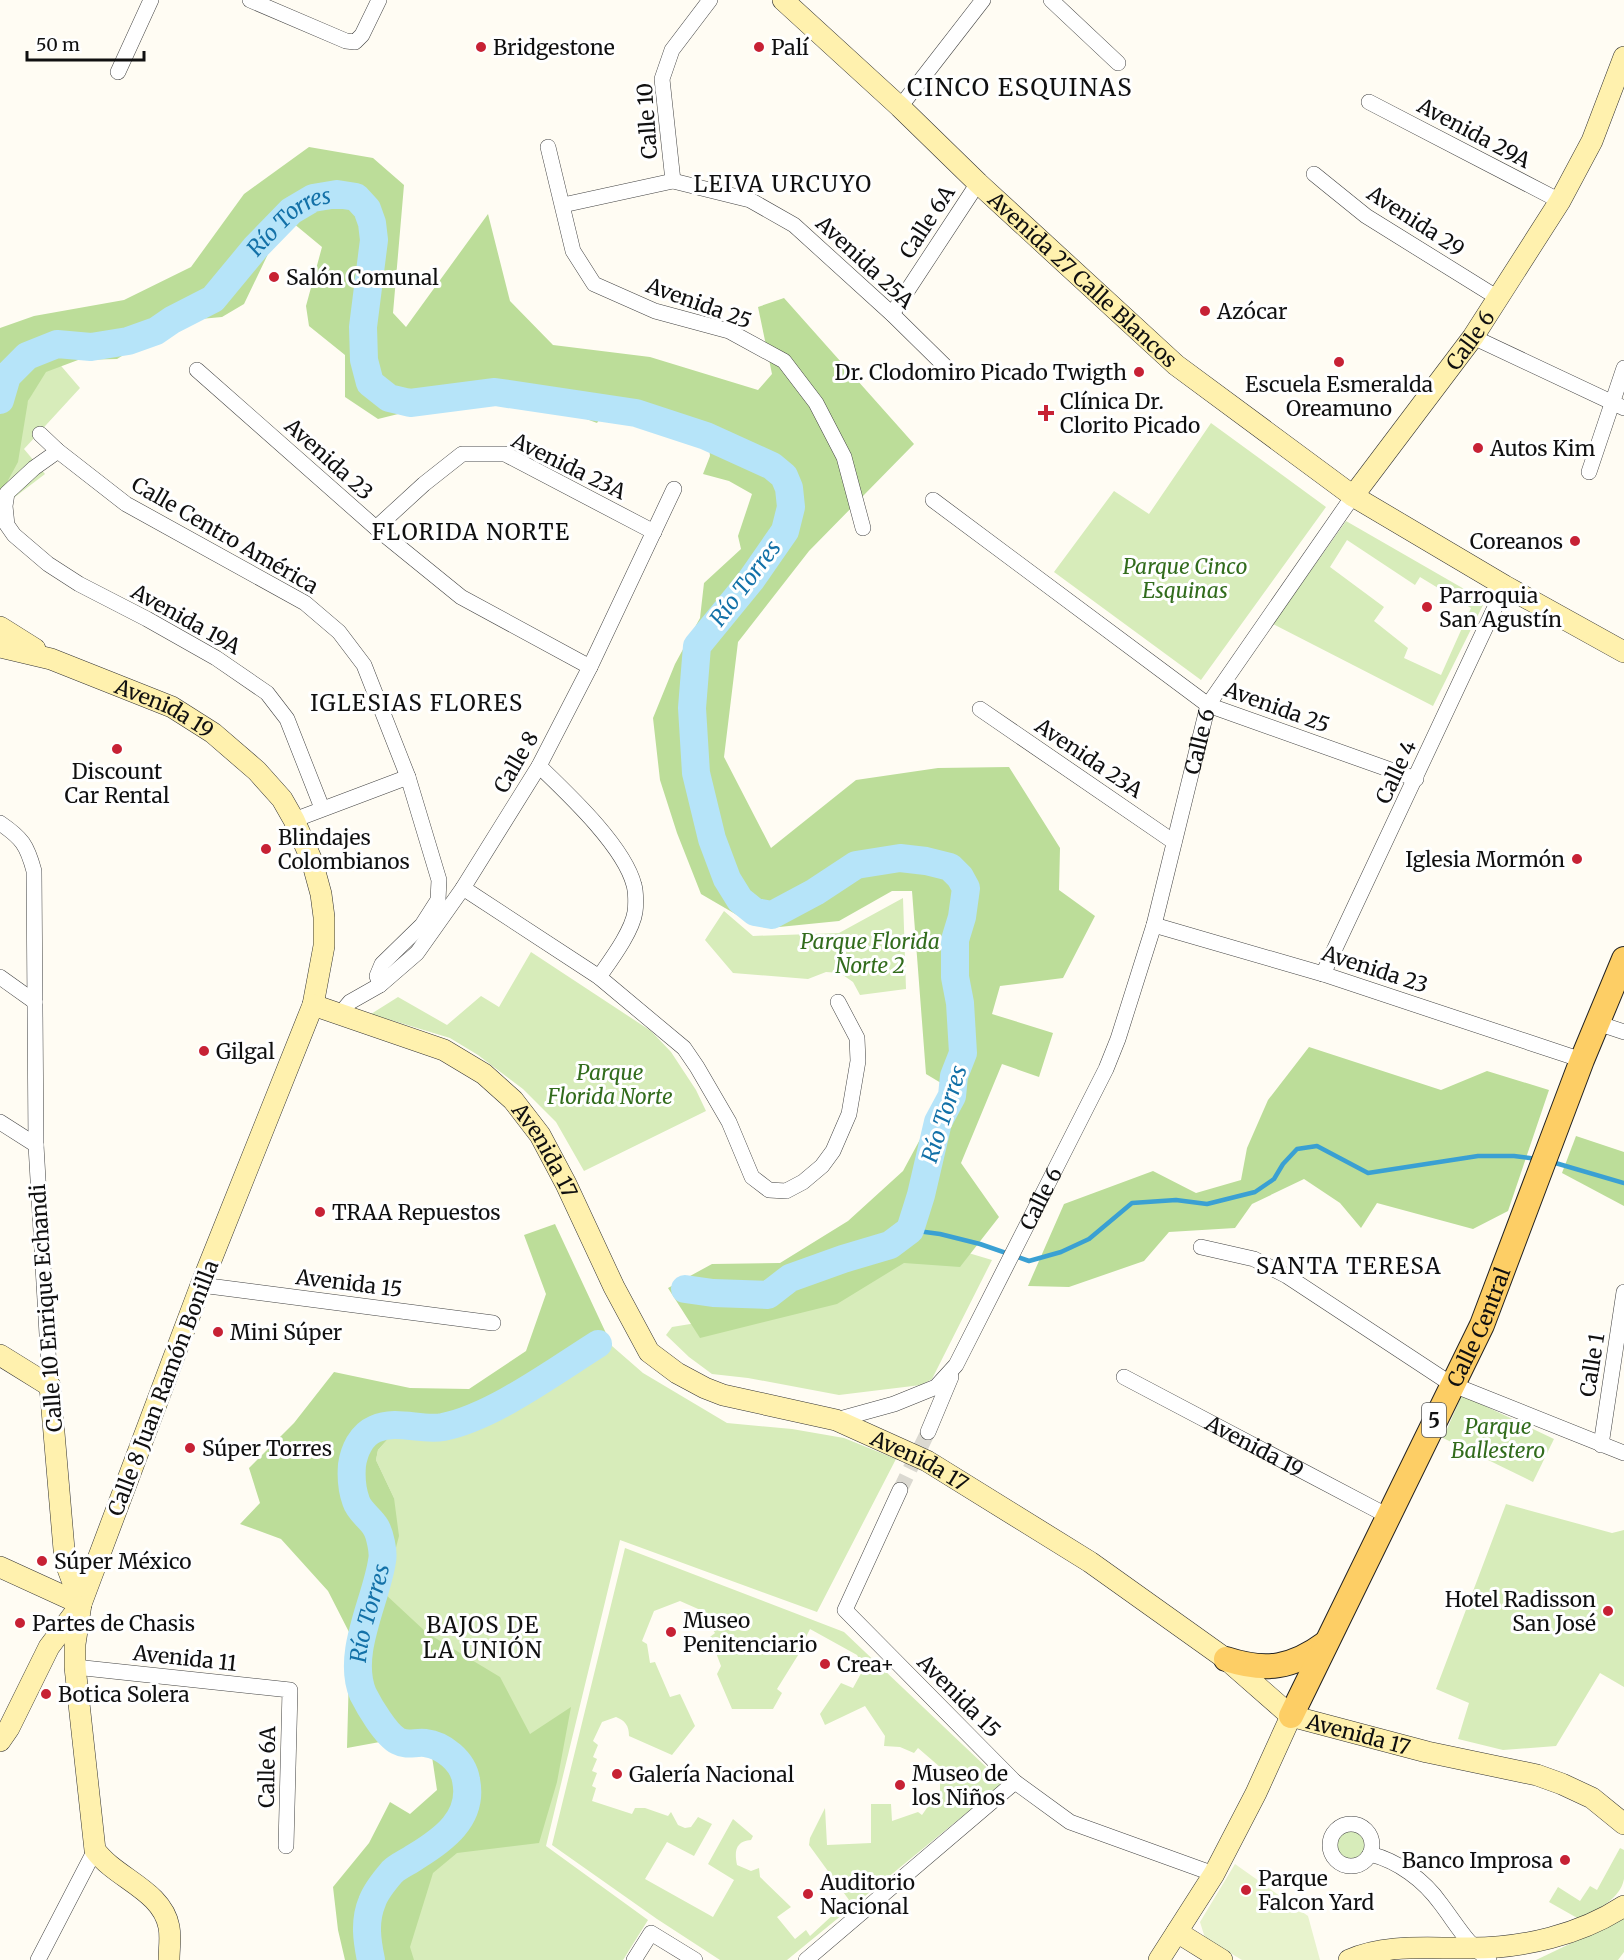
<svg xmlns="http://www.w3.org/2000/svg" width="1624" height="1960" font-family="Merriweather,serif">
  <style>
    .green { fill: #d7ecba; fill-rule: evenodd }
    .forest { fill: #bcdd99 }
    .pitch { fill: #e8f3cd }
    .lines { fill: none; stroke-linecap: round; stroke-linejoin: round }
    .stream { stroke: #3aa0d3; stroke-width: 4.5 }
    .river { stroke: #b6e4f9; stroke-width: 28 }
    .street-tunnel { stroke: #dbd9d1; stroke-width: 15; stroke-dasharray: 15 8; stroke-linecap: butt }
    .street-casing { stroke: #434343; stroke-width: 16 }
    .secondary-casing { stroke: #323232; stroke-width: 22 }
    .primary-casing { stroke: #212121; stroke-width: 26 }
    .street { stroke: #fff; stroke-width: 15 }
    .secondary { stroke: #fff1ae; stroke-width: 21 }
    .primary { stroke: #fdce65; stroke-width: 24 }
    .poi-dot { fill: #c72134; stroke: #fff; stroke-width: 2 }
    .labels { text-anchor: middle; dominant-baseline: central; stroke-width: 6; stroke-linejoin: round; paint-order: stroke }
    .shield { fill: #fff; stroke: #585858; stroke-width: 1.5 }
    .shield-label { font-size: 20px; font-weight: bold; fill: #101010 }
    .poi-label { font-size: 21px; fill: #101010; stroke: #fff; text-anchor: start }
    .street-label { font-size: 21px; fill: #101010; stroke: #fff }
    .park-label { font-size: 21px; font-style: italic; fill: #326c1d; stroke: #fff }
    .neighbourhood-label { font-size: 22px; letter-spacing: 1.5px; fill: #101010; stroke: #fff }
    .water-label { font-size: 22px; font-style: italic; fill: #1371a8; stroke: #fff }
    .quarter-label { font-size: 24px; letter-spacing: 1.5px; fill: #101010; stroke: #fff }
  </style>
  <rect width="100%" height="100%" fill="#fffcf3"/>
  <!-- green -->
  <g class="green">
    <path d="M50,353L80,388L24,449L45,474L7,503L0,462Z"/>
    <path d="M1211,423L1326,507L1201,680L1054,572L1114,491L1149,514Z"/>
    <path d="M1346,521L1485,601L1433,706L1273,624ZM1347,540L1415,585L1420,577L1471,608L1441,675L1404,658L1408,648L1374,621L1384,607L1330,567Z"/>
    <path d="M903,898L906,989L860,995L853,982L840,973L826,972L808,979L733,973L705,940L724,911L753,936L839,933Z"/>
    <path d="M531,952L651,1031L671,1052L696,1090L706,1111L584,1171L556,1122L523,1089L478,1055L450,1038L371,1014L398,997L447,1025L481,996L499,1007Z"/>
    <path d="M918,1238L992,1260L932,1379L921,1385L839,1395L748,1378L712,1374L689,1357L666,1335L672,1327L782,1309Z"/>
    <path d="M612,1346L643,1373L727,1423L792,1429L844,1438L896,1459L817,1612L620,1540L546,1846L648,1920L623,1960H379L374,1935L463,1833L384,1593L394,1498L376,1460L378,1450L396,1430L424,1436H460L526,1402Z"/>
    <path d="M1462,1395L1554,1439L1533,1482L1443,1438Z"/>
    <path d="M1506,1504L1612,1533L1624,1530V1687L1600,1673L1556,1746L1503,1750L1458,1739L1469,1703L1436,1689Z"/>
    <path d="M625,1548L844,1632L1003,1783L787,1960H720L657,1919L552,1845ZM680,1601L705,1612L702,1618L707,1621L715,1633L710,1637L721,1666L717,1674L732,1709H773L782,1693L777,1689L800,1652L799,1651L810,1629L857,1655L864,1668L853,1688L841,1683L820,1714L825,1725L865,1706L885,1736L884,1746L900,1747L914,1753L918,1748L940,1767V1797L936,1795L922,1815L918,1812L892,1821L891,1804H871V1843L827,1845L825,1808L810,1838L809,1845L849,1900L810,1936L806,1930L795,1939L777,1917L791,1907L760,1877L759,1868L751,1871L737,1865C734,1851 736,1841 751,1840L753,1836L733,1819L708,1864L734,1880L713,1917L645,1879L667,1842L694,1856L712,1824L698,1817L691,1827L685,1828L678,1825L671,1812L668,1816L645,1808H635L632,1814L592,1801L596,1788L592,1786L597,1773L592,1771L597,1759L593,1757L598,1745L593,1741L602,1722L616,1717C625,1721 629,1725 629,1736L672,1755L695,1726L680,1694L670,1697L655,1662L650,1663L647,1644L642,1641L654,1611Z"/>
    <circle cx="1351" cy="1845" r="15"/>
    <path d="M1620,1848L1624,1850C1624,1859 1624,1870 1624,1879C1620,1900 1596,1910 1579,1919L1549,1902L1558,1887L1580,1901L1590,1886L1597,1890Z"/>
    <path d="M1624,1918V1952L1618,1960H1536Z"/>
  </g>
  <!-- forest -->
  <g class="forest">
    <path d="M309,147L373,158L404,185L393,313L406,327L488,214L510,301L553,345L650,357L758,390L772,374L758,307L784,298L914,444L809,551L738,642L724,757L771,848L856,780L938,768L1009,767L1060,848L1059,890L1095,916L1063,978L1000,986L992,1014L1053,1033L1039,1077L1002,1064L961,1163L999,1217L960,1267L904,1263L837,1304L700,1338L668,1288L712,1264L780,1263L848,1221L903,1171L924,1132L933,1123L946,1086L926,1074L912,891H892L839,921L769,928L737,915L701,894L677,833L660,780L653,718L675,664L700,618L704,583L741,549L738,536L752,494L729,481L703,474L710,456L707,429L674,418L640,422L611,401L597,423L503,388L378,419L345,397V355L309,326L306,306L322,247L293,223L268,254L244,304L222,317L179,321L117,359L78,360L46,372L28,401L18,462L0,495V328L34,316L124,300L191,267L244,194Z"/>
    <path d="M1309,1047L1441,1090L1487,1071L1549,1090L1508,1211L1473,1229L1377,1203L1361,1228L1340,1203L1304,1179L1252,1204L1235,1228L1169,1232L1144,1261L1069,1287L1028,1286L1064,1204L1153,1171L1196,1193L1241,1180L1247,1148L1268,1100Z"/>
    <path d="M1576,1136L1624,1152V1206L1562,1173Z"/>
    <path d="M555,1224L612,1346L526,1402L460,1436H424L396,1430L378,1450L376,1460L394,1498L399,1536L384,1593L427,1633L500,1677L530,1734L571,1707L557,1782L539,1843L457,1853L433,1873L410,1947L414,1960H345L338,1930L333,1887L369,1843L390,1802L410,1814L437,1790L431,1750L418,1735L347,1748L350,1634L328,1591L281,1539L240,1524L260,1503L249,1468L294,1423L334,1372L410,1388L469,1389L526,1351L546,1294L524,1235Z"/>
  </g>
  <!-- pitch -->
  <path class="pitch" d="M1235,1864L1308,1916L1320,1960H1242L1205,1938L1200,1922Z"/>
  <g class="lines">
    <!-- stream -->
    <g class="stream">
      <path d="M1552,1162L1624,1183"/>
      <path d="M910,1230L940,1234L980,1244L1029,1261L1061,1252L1089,1239L1132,1203L1176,1200L1207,1204L1255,1192L1274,1179L1283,1164L1297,1149L1317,1146L1368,1173L1478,1156H1514L1537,1159"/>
    </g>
    <!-- river -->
    <g class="river">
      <path id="s1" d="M0,400L7,376L27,356L57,344L91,347L128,341L156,331L172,320L213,299L256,247L291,211L313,198L337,194L356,197L367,209L372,223L374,240L363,327L364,360L370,383L389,398L410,403L495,392L636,413L706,436L772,466L784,476L789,488L791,507L785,531L751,580L697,646L692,708L696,773L712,839L727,879L740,900L755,912L772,915L815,892L856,865L900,858L926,861L950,867L960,877L966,888L962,917L955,940V977L960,1003L963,1053L954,1076L952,1096L938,1122L921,1195L910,1230L890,1245L843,1259L790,1278L768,1295L713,1293L685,1289"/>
      <path id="s2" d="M371,1960C367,1941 364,1921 372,1902C375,1893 386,1879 392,1872C398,1866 408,1862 415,1857C443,1840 474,1818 466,1780C463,1761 443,1745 425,1743C415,1742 407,1746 398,1741C386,1735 369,1706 363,1694C346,1654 376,1601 382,1561C384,1553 380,1533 375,1526C370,1518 359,1511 356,1501C352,1490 351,1477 352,1465C354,1451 361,1435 375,1429C397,1419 420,1431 443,1427C493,1417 555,1371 598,1344"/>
    </g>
    <!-- street-tunnel -->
    <path class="street-tunnel" d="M900,1490L928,1432"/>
    <!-- street casing -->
    <g class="street-casing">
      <g id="street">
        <path d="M250,0L346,41L355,42L362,35L379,0"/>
        <path d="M1051,0L1118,63"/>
        <path d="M118,72L151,0"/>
        <path d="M1369,102L1560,201"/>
        <path d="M900,107L983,0"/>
        <path d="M548,147L573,251L594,284L655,311L729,331L784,361L816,403L844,457L863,528"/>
        <path d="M1314,174L1366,216L1498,298"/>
        <path d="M673,181L662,79L672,50L710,0"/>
        <path d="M563,205L673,181L750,200L794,225L892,314L953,374"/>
        <path d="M892,314L978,183"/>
        <path d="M1473,337L1624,408"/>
        <path d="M197,370L376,528L461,597L590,667"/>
        <path d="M40,434L58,451L126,504L305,603L339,632L364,665L408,777L439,880L438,900L422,925L382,964L377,976L380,985"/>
        <path d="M58,451L34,468L7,493L5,506L7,525L14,535L48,564L79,584L147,619L216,658L267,693L287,719L322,808"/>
        <path d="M1589,472L1624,368"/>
        <path d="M933,500L1208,705L1416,779"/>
        <path d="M376,528L424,484L462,454H505L654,532"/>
        <path d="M980,709L1174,842"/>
        <path d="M539,766C568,794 624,846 634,885C636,892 636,905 635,912C632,932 610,961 599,977"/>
        <path d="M294,820L408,777"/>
        <path d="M0,823C22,838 27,845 34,871L36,1145L50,1386"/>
        <path d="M463,888L599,977L684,1048L697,1067L729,1122L752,1177L769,1190L786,1191L803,1182L822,1166L833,1151L849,1114L858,1061L857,1038L838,1002"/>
        <path d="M1154,925L1323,974L1582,1060"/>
        <path d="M1323,974L1505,586"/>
        <path d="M0,977L35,1002"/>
        <path d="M339,1015L350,1002L380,985L417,953L463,888L539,766L590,667L674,489"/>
        <path d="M1597,1023L1624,1032"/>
        <path d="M0,1122L36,1145"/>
        <path d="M1201,1247L1254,1259L1287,1276L1451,1384L1624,1453"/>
        <path d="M201,1285L493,1323"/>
        <path id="s3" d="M1124,1377L1388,1516"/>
        <path id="s4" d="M836,1420L894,1404L936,1387L956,1365L1106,1069L1118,1039L1154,925L1208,705L1353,496"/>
        <path d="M928,1432L951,1377"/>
        <path d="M1601,1445L1624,1292"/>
        <path d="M900,1490L845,1610L1015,1782L1070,1822L1214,1874"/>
        <path d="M75,1667L290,1690L286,1846"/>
        <circle cx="1351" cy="1845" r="21"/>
        <path d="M1370,1854C1398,1861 1424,1880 1441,1904C1457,1925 1467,1944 1489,1960"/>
        <path d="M38,1960L95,1850"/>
        <path d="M634,1960L651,1933L695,1960"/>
        <path d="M806,1960L1015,1782"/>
      </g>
    </g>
    <!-- secondary casing -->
    <g class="secondary-casing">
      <g id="secondary">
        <path id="s5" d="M783,0L900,107L978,183L1176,365L1353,496L1505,586L1624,652"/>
        <path id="s6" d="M1353,496L1473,337L1560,201L1592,141L1624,57"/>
        <path d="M0,627L35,649"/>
        <path id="s7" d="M0,647L51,659L172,707L213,733L257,771L282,799L294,820L312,861L321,894L324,917V946L313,1005L201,1285L81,1604L75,1644V1667L95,1850C116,1879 162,1890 169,1927C171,1938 169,1949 169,1960"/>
        <path id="s8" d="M313,1005L444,1050L484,1074L513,1100L540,1135L566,1184L614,1287L649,1352L677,1373L705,1388L723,1395L836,1420L927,1461L1090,1562L1226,1659L1291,1716L1427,1752L1537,1775L1562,1784L1592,1798L1624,1824"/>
        <path d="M0,1355L50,1386L65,1561L81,1604"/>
        <path d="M0,1567L81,1604"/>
        <path d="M0,1741L9,1728L49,1647L79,1607"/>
        <path d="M1177,1932L1222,1960"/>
        <path d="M1159,1960L1214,1874L1256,1793L1291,1716"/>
        <path d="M1349,1960C1387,1943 1431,1949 1471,1948C1523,1948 1580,1935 1624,1906"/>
      </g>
    </g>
    <!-- primary casing -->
    <g class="primary-casing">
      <g id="primary">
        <path d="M1226,1659C1266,1672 1292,1668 1326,1643"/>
        <path id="s9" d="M1291,1716L1482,1325L1582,1060L1624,959"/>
      </g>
    </g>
    <!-- street -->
    <use href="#street" class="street"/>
    <!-- secondary -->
    <use href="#secondary" class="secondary"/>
    <!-- primary -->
    <use href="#primary" class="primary"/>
  </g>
  <!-- markers -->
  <g class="poi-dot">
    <circle cx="481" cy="47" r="6"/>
    <circle cx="759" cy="47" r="6"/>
    <circle cx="274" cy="277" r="6"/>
    <circle cx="1205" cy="311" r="6"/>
    <circle cx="1339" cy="362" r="6"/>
    <circle cx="1139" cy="372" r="6"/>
    <path d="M1043 404h6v6h6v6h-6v6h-6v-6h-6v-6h6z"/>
    <circle cx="1478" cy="448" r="6"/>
    <circle cx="1575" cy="541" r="6"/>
    <circle cx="1427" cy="607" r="6"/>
    <circle cx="117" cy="749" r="6"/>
    <circle cx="266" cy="849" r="6"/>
    <circle cx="1577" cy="859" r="6"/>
    <circle cx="204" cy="1051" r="6"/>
    <circle cx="320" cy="1212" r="6"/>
    <circle cx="218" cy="1332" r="6"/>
    <circle cx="190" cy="1448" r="6"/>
    <circle cx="42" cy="1561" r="6"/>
    <circle cx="1608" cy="1611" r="6"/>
    <circle cx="20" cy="1623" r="6"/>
    <circle cx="671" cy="1632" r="6"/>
    <circle cx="825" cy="1664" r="6"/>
    <circle cx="46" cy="1694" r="6"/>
    <circle cx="617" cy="1774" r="6"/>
    <circle cx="900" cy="1785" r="6"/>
    <circle cx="1565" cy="1860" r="6"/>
    <circle cx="1246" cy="1890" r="6"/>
    <circle cx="808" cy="1894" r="6"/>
  </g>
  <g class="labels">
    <!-- shield labels -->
    <rect class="shield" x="1422" y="1403" width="24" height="34" rx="4.5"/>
    <g class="shield-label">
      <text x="1434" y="1420">5</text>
    </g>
    <!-- poi labels -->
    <g class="poi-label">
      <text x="493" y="47">Bridgestone</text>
      <text x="771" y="47">Palí</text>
      <text x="286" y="277">Salón Comunal</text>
      <text x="1217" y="311">Azócar</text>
      <text x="1127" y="372" text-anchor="end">Dr. Clodomiro Picado Twigth</text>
      <text x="1339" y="384" text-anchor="middle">Escuela Esmeralda<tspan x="1339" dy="24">Oreamuno</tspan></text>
      <text x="1060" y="401">Clínica Dr.<tspan x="1060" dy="24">Clorito Picado</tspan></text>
      <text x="1490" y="448">Autos Kim</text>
      <text x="1563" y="541" text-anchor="end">Coreanos</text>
      <text x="1439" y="595">Parroquia<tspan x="1439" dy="24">San Agustín</tspan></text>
      <text x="117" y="771" text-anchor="middle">Discount<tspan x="117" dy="24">Car Rental</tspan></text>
      <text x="278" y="837">Blindajes<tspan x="278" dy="24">Colombianos</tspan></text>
      <text x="1565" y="859" text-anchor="end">Iglesia Mormón</text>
      <text x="216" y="1051">Gilgal</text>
      <text x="332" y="1212">TRAA Repuestos</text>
      <text x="230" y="1332">Mini Súper</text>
      <text x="202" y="1448">Súper Torres</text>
      <text x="54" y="1561">Súper México</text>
      <text x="1596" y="1599" text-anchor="end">Hotel Radisson<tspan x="1596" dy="24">San José</tspan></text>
      <text x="683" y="1620">Museo<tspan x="683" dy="24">Penitenciario</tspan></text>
      <text x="32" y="1623">Partes de Chasis</text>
      <text x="837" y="1664">Crea+</text>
      <text x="58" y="1694">Botica Solera</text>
      <text x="912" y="1773">Museo de<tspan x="912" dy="24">los Niños</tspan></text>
      <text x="629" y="1774">Galería Nacional</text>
      <text x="1553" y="1860" text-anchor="end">Banco Improsa</text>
      <text x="1258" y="1878">Parque<tspan x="1258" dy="24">Falcon Yard</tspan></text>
      <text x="820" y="1882">Auditorio<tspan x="820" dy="24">Nacional</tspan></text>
    </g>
    <!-- street labels -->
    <g class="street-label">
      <text transform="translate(647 121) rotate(-94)">Calle 10</text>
      <text transform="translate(1474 133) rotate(28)">Avenida 29A</text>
      <text transform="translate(1416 221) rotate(33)">Avenida 29</text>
      <text transform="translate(927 222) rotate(-57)">Calle 6A</text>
      <text transform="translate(865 262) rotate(43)">Avenida 25A</text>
      <text stroke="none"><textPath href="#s5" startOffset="410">Avenida 27 Calle Blancos</textPath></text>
      <text transform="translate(699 303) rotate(20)">Avenida 25</text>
      <text stroke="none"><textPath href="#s6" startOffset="195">Calle 6</textPath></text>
      <text transform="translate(329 459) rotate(42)">Avenida 23</text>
      <text transform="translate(569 466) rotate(26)">Avenida 23A</text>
      <text transform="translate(225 535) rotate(30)">Calle Centro América</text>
      <text transform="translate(186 619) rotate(29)">Avenida 19A</text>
      <text transform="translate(1277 707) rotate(20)">Avenida 25</text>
      <text stroke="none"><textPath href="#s7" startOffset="176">Avenida 19</textPath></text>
      <text stroke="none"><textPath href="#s4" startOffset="808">Calle 6</textPath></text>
      <text transform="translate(1089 758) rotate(34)">Avenida 23A</text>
      <text transform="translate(516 762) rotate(-60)">Calle 8</text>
      <text transform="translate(1396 772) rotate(-65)">Calle 4</text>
      <text transform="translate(1375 969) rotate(18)">Avenida 23</text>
      <text stroke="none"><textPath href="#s8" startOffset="284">Avenida 17</textPath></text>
      <text stroke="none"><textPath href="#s4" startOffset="322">Calle 6</textPath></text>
      <text transform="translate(349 1283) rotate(7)">Avenida 15</text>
      <text transform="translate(46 1308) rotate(-94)">Calle 10 Enrique Echandi</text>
      <text stroke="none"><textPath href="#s9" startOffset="432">Calle Central</textPath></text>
      <text transform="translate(1592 1365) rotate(-81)">Calle 1</text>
      <text transform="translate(163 1388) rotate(-69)">Calle 8 Juan Ramón Bonilla</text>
      <text stroke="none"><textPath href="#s3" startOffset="148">Avenida 19</textPath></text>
      <text stroke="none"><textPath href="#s8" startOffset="806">Avenida 17</textPath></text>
      <text transform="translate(185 1658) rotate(6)">Avenida 11</text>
      <text transform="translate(959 1696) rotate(45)">Avenida 15</text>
      <text stroke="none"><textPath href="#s8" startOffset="1328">Avenida 17</textPath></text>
      <text transform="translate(267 1767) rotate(-89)">Calle 6A</text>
    </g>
    <!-- park labels -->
    <g class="park-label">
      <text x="1185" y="566">Parque Cinco<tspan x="1185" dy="24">Esquinas</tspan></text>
      <text x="870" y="941">Parque Florida<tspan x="870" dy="24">Norte 2</tspan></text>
      <text x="610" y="1072">Parque<tspan x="610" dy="24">Florida Norte</tspan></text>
      <text x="1498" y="1426">Parque<tspan x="1498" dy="24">Ballestero</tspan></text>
    </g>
    <!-- neighbourhood labels -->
    <g class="neighbourhood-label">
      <text x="783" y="184">LEIVA URCUYO</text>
      <text x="471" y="532">FLORIDA NORTE</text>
      <text x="417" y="703">IGLESIAS FLORES</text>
      <text x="1349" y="1266">SANTA TERESA</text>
      <text x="483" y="1625">BAJOS DE<tspan x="483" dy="25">LA UNIÓN</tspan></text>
    </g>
    <!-- water labels -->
    <g class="water-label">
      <text stroke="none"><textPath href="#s1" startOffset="363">Río Torres</textPath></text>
      <text transform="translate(745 583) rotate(-53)">Río Torres</text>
      <text transform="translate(944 1114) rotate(-72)">Río Torres</text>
      <text stroke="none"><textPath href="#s2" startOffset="450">Río Torres</textPath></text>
    </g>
    <!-- quarter labels -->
    <g class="quarter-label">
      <text x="1020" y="87">CINCO ESQUINAS</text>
    </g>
  </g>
  <!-- scale -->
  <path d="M27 51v9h117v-9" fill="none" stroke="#101010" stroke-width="3"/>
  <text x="36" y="51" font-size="18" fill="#101010" stroke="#ffffff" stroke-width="4.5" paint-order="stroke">50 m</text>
</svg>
